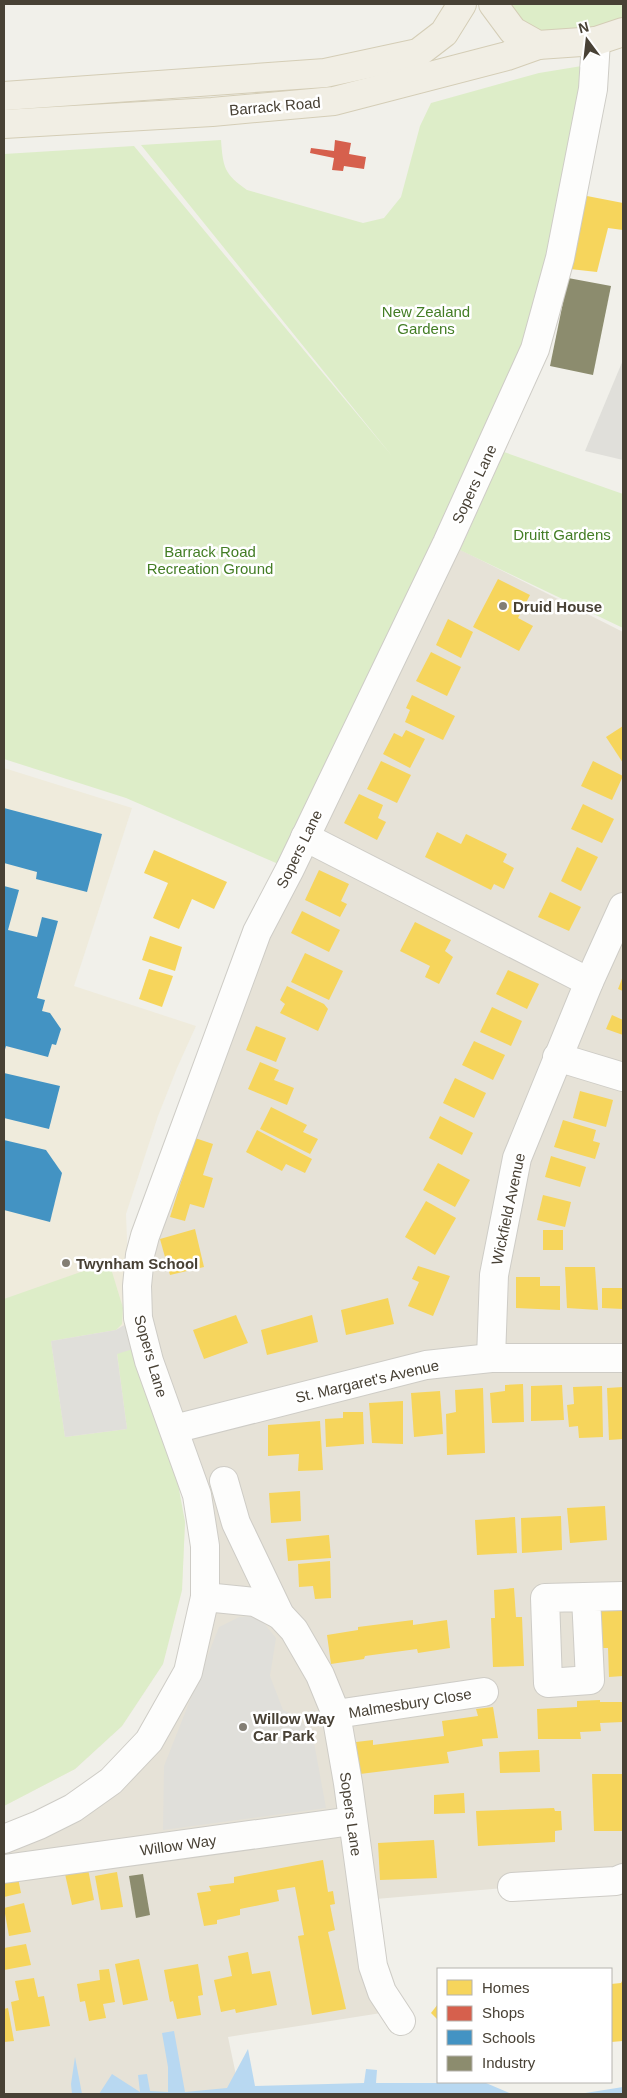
<svg xmlns="http://www.w3.org/2000/svg" width="627" height="2098" font-family="Helvetica,sans-serif">
  <style>
    .residential { fill: #e6e2d7 }
    .education { fill: #efebdc }
    .green { fill: #ddedc8 }
    .parking { fill: #e0dfda }
    .water { fill: #b8d8f1 }
    .homes { fill: #f6d55c }
    .shops { fill: #d6604d }
    .schools { fill: #4393c3 }
    .industry { fill: #8c8c6e }
    .lines { fill: none; stroke-linecap: round; stroke-linejoin: round }
    .minor-casing { stroke: #ceccc6; stroke-width: 30 }
    .major-casing { stroke: #d4cdb6; stroke-width: 30 }
    .minor { stroke: #fdfdfc; stroke-width: 28 }
    .major { stroke: #f1eee4; stroke-width: 28 }
    .poi-dot { fill: #837e74; stroke: #fff; stroke-width: 2 }
    .labels { text-anchor: middle; dominant-baseline: central; stroke-width: 5; stroke-linejoin: round; paint-order: stroke }
    .street-label { font-size: 15px; fill: #484135; stroke: #fff }
    .park-label { font-size: 15px; fill: #437d25; stroke: #fff }
    .poi-label { font-size: 15px; font-weight: bold; fill: #484135; stroke: #fff; text-anchor: start }
  </style>
  <rect width="100%" height="100%" fill="#f1f0ea"/>
  <!-- residential -->
  <path class="residential" d="M447,543L623,632V1878L364,1900L394,2011L228,2037L240,2094H4V1839L149,1741L205,1597L137,1286L203,1083Z"/>
  <!-- education -->
  <path class="education" d="M4,768L132,808L74,986L196,1026L177,1068L158,1116L126,1214L129,1291L185,1522L182,1590L163,1664L122,1726L75,1769L4,1806Z"/>
  <!-- green -->
  <g class="green">
    <path d="M493,4H623V32L538,45Z"/>
    <path d="M594,64L535,349L290,869L126,798L4,759V154L134,146L392,456L141,145L221,140C223,167 224,174 247,190L363,223L384,218L401,197L420,126L431,103L539,73Z"/>
    <path d="M504,452L623,494V628L460,550Z"/>
    <path d="M109,1262L123,1308L122,1324L116,1330L51,1341L65,1437L127,1429L117,1353L136,1348L172,1451L185,1522L182,1590L163,1664L122,1726L75,1769L4,1806V1299Z"/>
  </g>
  <!-- parking -->
  <g class="parking">
    <path d="M623,360V460L585,451Z"/>
    <path d="M131,1321L136,1348L117,1354L127,1429L65,1437L51,1341L116,1330Z"/>
    <path d="M258,1616L276,1638L270,1676L283,1710L299,1718L313,1737L326,1808L163,1830L164,1766L219,1627L239,1617Z"/>
  </g>
  <!-- water -->
  <g class="water">
    <path d="M174,2031L185,2092L227,2088L248,2049L255,2086L364,2083L366,2069L377,2070L376,2083H486L512,2094H99L112,2074L140,2092L138,2075L147,2074L150,2091L168,2092V2067L162,2033Z"/>
    <path d="M75,2057L82,2094H72L71,2084Z"/>
    <path d="M623,2087V2094H579Z"/>
  </g>
  <!-- homes -->
  <g class="homes">
    <path d="M587,196L623,203V230L608,228L597,272L570,269Z"/>
    <path d="M498,579L530,595L518,618L533,626L519,651L473,627Z"/>
    <path d="M448,619L473,632L461,658L436,645Z"/>
    <path d="M431,652L461,667L447,696L416,681Z"/>
    <path d="M412,695L455,716L443,740L405,722L410,710L406,708Z"/>
    <path d="M623,726V763L606,737Z"/>
    <path d="M406,730L425,739L410,768L383,754L394,733L402,737Z"/>
    <path d="M381,761L411,775L397,803L367,789Z"/>
    <path d="M593,761L623,776L612,800L581,786Z"/>
    <path d="M359,794L383,805L378,818L386,822L377,840L344,823Z"/>
    <path d="M583,804L614,819L602,843L571,829Z"/>
    <path d="M437,832L461,844L466,834L507,854L503,862L514,868L504,889L494,884L491,890L425,857Z"/>
    <path d="M577,847L598,857L581,891L561,881Z"/>
    <path d="M154,850L227,882L214,909L192,899L179,929L153,918L168,883L144,873Z"/>
    <path d="M319,870L349,884L341,901L347,904L340,917L305,900Z"/>
    <path d="M550,892L581,907L569,931L538,917Z"/>
    <path d="M302,911L340,930L329,952L291,933Z"/>
    <path d="M415,922L451,940L445,951L453,957L439,984L425,977L430,966L400,951Z"/>
    <path d="M150,936L182,947L175,971L142,960Z"/>
    <path d="M305,953L343,971L329,1000L291,982Z"/>
    <path d="M149,969L173,976L162,1007L139,999Z"/>
    <path d="M508,970L539,984L527,1009L496,994Z"/>
    <path d="M623,976V991L618,989Z"/>
    <path d="M287,986L324,1004L328,1009L318,1031L280,1013L285,1004L280,1000Z"/>
    <path d="M492,1007L522,1021L511,1046L480,1032Z"/>
    <path d="M612,1015L623,1020V1035L606,1029Z"/>
    <path d="M256,1026L286,1038L276,1062L246,1050Z"/>
    <path d="M474,1041L505,1055L493,1080L462,1065Z"/>
    <path d="M260,1062L279,1070L274,1080L294,1088L287,1105L248,1089Z"/>
    <path d="M455,1078L486,1093L474,1118L443,1103Z"/>
    <path d="M580,1091L613,1100L606,1127L573,1118Z"/>
    <path d="M271,1107L307,1125L303,1132L318,1139L310,1154L260,1129Z"/>
    <path d="M440,1116L473,1133L462,1155L429,1138Z"/>
    <path d="M563,1120L596,1130L593,1141L600,1143L595,1159L554,1147Z"/>
    <path d="M257,1130L312,1159L305,1173L286,1164L282,1171L246,1152Z"/>
    <path d="M195,1138L213,1144L203,1175L213,1178L204,1208L190,1204L185,1221L170,1217Z"/>
    <path d="M551,1156L586,1167L580,1187L545,1177Z"/>
    <path d="M438,1163L470,1180L455,1207L423,1190Z"/>
    <path d="M543,1195L571,1202L565,1227L537,1220Z"/>
    <path d="M426,1201L456,1218L435,1255L405,1237Z"/>
    <path d="M195,1229L204,1267L170,1275L160,1239Z"/>
    <rect x="543" y="1230" width="20" height="20"/>
    <path d="M418,1266L450,1276L433,1316L408,1306L419,1282L412,1279Z"/>
    <path d="M565,1267H595L598,1310L567,1308Z"/>
    <path d="M516,1277H540V1286H560V1310L516,1308Z"/>
    <path d="M602,1288H623V1309L602,1308Z"/>
    <path d="M388,1298L394,1324L346,1335L341,1310Z"/>
    <path d="M236,1315L248,1343L204,1359L193,1330Z"/>
    <path d="M312,1315L318,1342L267,1355L261,1330Z"/>
    <path d="M523,1384L524,1422L492,1423L490,1393L505,1391V1385Z"/>
    <path d="M562,1385L564,1420L531,1421V1386Z"/>
    <path d="M602,1386L603,1437L579,1438L578,1426L569,1427L567,1405L574,1404L573,1387Z"/>
    <path d="M623,1387V1439L609,1440L607,1388Z"/>
    <path d="M483,1388L485,1453L447,1455L446,1414L456,1412L455,1390Z"/>
    <path d="M440,1391L443,1434L414,1437L411,1393Z"/>
    <path d="M403,1401V1444L372,1443L369,1403Z"/>
    <path d="M343,1412H363L364,1444L326,1447L325,1419L343,1418Z"/>
    <path d="M320,1421L323,1470L298,1471L299,1454L268,1456V1425Z"/>
    <path d="M300,1491L301,1521L271,1523L269,1493Z"/>
    <path d="M605,1506L607,1540L570,1543L567,1508Z"/>
    <path d="M561,1516L562,1550L522,1553L521,1518Z"/>
    <path d="M515,1517L517,1553L477,1555L475,1520Z"/>
    <path d="M329,1535L331,1558L288,1561L286,1539Z"/>
    <path d="M330,1561L331,1598L315,1599L313,1586L299,1587L298,1564Z"/>
    <path d="M514,1588L516,1617H522L524,1666L493,1667L491,1618H495L494,1590Z"/>
    <path d="M623,1600V1676L609,1677L608,1648H602L600,1601Z"/>
    <path d="M413,1620V1625L447,1620L450,1648L418,1653L417,1649L365,1656L364,1659L331,1664L327,1635L358,1630V1627Z"/>
    <path d="M600,1700V1702H623V1722L600,1723L601,1731L580,1732L581,1739H538L537,1709L577,1707V1701Z"/>
    <path d="M493,1707L498,1738L482,1739L483,1746L447,1752L449,1763L360,1774L356,1742L373,1740V1745L444,1736L442,1721L478,1716L476,1709Z"/>
    <path d="M539,1750L540,1772L500,1773L499,1752Z"/>
    <path d="M592,1774H623V1831H594Z"/>
    <path d="M464,1793L465,1813L434,1814V1795Z"/>
    <path d="M554,1808L555,1811H561L562,1830L555,1831V1842L478,1846L476,1811Z"/>
    <path d="M434,1840L437,1878L380,1880L378,1843Z"/>
    <path d="M323,1860L328,1892L333,1891L335,1904L330,1905L335,1930L328,1932L346,2009L312,2015L298,1936L304,1935L295,1887L277,1890L279,1901L240,1909V1915L217,1920V1924L204,1926L197,1893L211,1891L209,1886L234,1883V1877Z"/>
    <path d="M88,1869L94,1900L72,1905L65,1874Z"/>
    <path d="M117,1872L123,1907L101,1910L95,1876Z"/>
    <path d="M17,1873L21,1893L4,1897V1876Z"/>
    <path d="M24,1903L31,1932L9,1936L4,1908Z"/>
    <path d="M26,1944L31,1965L4,1970V1948Z"/>
    <path d="M248,1952L252,1974L270,1971L277,2005L236,2013L235,2009L221,2012L214,1980L232,1976L228,1956Z"/>
    <path d="M139,1959L148,2000L123,2005L115,1964Z"/>
    <path d="M198,1964L203,1995L198,1996L201,2015L177,2019L173,2001L170,2002L164,1970Z"/>
    <path d="M109,1969L115,2002L103,2004L106,2018L89,2021L85,2001L80,2002L77,1984L100,1980L99,1970Z"/>
    <path d="M34,1978L38,1997L44,1996L50,2026L16,2031L11,2002L19,2000L15,1981Z"/>
    <path d="M623,1979V2041L611,2042V1984L621,1983Z"/>
    <path d="M438,2004V2020L431,2013Z"/>
    <path d="M8,2008L14,2041L4,2042V2009Z"/>
  </g>
  <!-- shops -->
  <path class="shops" d="M335,140L351,143L349,154L366,157L364,169L344,166L343,171L332,170L334,158L310,153L311,148L334,151Z"/>
  <!-- schools -->
  <g class="schools">
    <path d="M4,808L102,834L87,892L36,879L37,872L4,863Z"/>
    <path d="M4,886L19,890L8,930L37,937L42,917L58,921L37,998L45,1000L42,1011L50,1013L61,1029L56,1045L52,1044L48,1057L6,1046L4,1053Z"/>
    <path d="M4,1073L60,1086L49,1129L4,1118Z"/>
    <path d="M4,1140L46,1150L62,1173L50,1222L4,1210Z"/>
  </g>
  <!-- industry -->
  <g class="industry">
    <path d="M568,278L611,286L593,375L550,366Z"/>
    <path d="M143,1874L150,1915L136,1918L129,1876Z"/>
  </g>
  <g class="lines">
    <!-- minor casing -->
    <g class="minor-casing">
      <g id="minor">
        <path d="M305,837L589,982"/>
        <path d="M557,1057L623,1077"/>
        <path d="M491,1358L494,1275L517,1158L589,982L623,907"/>
        <path d="M174,1429L426,1365L491,1358H623"/>
        <path d="M224,1481L236,1523L280,1615L294,1630L320,1675L336,1714L348,1783L373,1966L382,1992L401,2021"/>
        <path d="M205,1597L255,1602L280,1615"/>
        <path d="M586,1597L590,1680L548,1683L545,1598L623,1596"/>
        <path d="M336,1714L484,1692"/>
        <path d="M4,1839L39,1825L73,1808L111,1781L149,1741L188,1672L205,1597V1546L197,1495L149,1361L138,1318L137,1286L140,1255L145,1236L257,932L290,869L447,543L535,349L560,258L593,89L596,41"/>
        <path d="M4,1869L352,1821"/>
        <path d="M512,1887L616,1881L623,1878"/>
      </g>
    </g>
    <!-- major casing -->
    <g class="major-casing">
      <g id="major">
        <path d="M493,4L513,31L538,45L596,41L623,32"/>
        <path d="M4,96L325,73L418,53L444,33L462,4"/>
        <path d="M4,124L212,112L334,101L507,56L538,45"/>
      </g>
    </g>
    <!-- minor -->
    <use href="#minor" class="minor"/>
    <!-- major -->
    <use href="#major" class="major"/>
  </g>
  <!-- markers -->
  <g class="poi-dot">
    <circle cx="503" cy="606" r="5"/>
    <circle cx="66" cy="1263" r="5"/>
    <circle cx="243" cy="1727" r="5"/>
  </g>
  <g class="labels">
    <!-- street labels -->
    <g class="street-label">
      <text transform="translate(275 106) rotate(-5)">Barrack Road</text>
      <text transform="translate(474 484) rotate(-65)">Sopers Lane</text>
      <text transform="translate(299 849) rotate(-64)">Sopers Lane</text>
      <text transform="translate(508 1209) rotate(-78)">Wickfield Avenue</text>
      <text transform="translate(151 1356) rotate(74)">Sopers Lane</text>
      <text transform="translate(367 1381) rotate(-13)">St. Margaret's Avenue</text>
      <text transform="translate(410 1703) rotate(-9)">Malmesbury Close</text>
      <text transform="translate(351 1814) rotate(82)">Sopers Lane</text>
      <text transform="translate(178 1845) rotate(-8)">Willow Way</text>
    </g>
    <!-- park labels -->
    <g class="park-label">
      <text x="426" y="311">New Zealand<tspan x="426" dy="17">Gardens</tspan></text>
      <text x="562" y="534">Druitt Gardens</text>
      <text x="210" y="551">Barrack Road<tspan x="210" dy="17">Recreation Ground</tspan></text>
    </g>
    <!-- poi labels -->
    <g class="poi-label">
      <text x="513" y="606">Druid House</text>
      <text x="76" y="1263">Twynham School</text>
      <text x="253" y="1718">Willow Way<tspan x="253" dy="17">Car Park</tspan></text>
    </g>
  </g>
  <!-- border -->
  <rect width="627" height="2098" fill="none" stroke="#484135" stroke-width="10"/>
  <!-- legend -->
  <rect x="437" y="1968" width="175" height="115" fill="#ffffff" stroke="#b6b3ae"/>
  <rect x="447" y="1980" width="25" height="15" fill="#f6d55c" stroke="#b6b3ae"/>
  <text x="482" y="1993" font-size="15" fill="#484135">Homes</text>
  <rect x="447" y="2006" width="25" height="15" fill="#d6604d" stroke="#b6b3ae"/>
  <text x="482" y="2018" font-size="15" fill="#484135">Shops</text>
  <rect x="447" y="2030" width="25" height="15" fill="#4393c3" stroke="#b6b3ae"/>
  <text x="482" y="2043" font-size="15" fill="#484135">Schools</text>
  <rect x="447" y="2056" width="25" height="15" fill="#8c8c6e" stroke="#b6b3ae"/>
  <text x="482" y="2068" font-size="15" fill="#484135">Industry</text>
  <!-- north arrow -->
  <g transform="translate(587 40) rotate(345)" stroke="#ffffff" stroke-width="4" paint-order="stroke">
  <path d="M0-4L9 19L0 12L-9 19Z" fill="#484135"/>
  <text y="-8" font-size="14" font-weight="bold" text-anchor="middle" fill="#484135">N</text>
  </g>
</svg>
